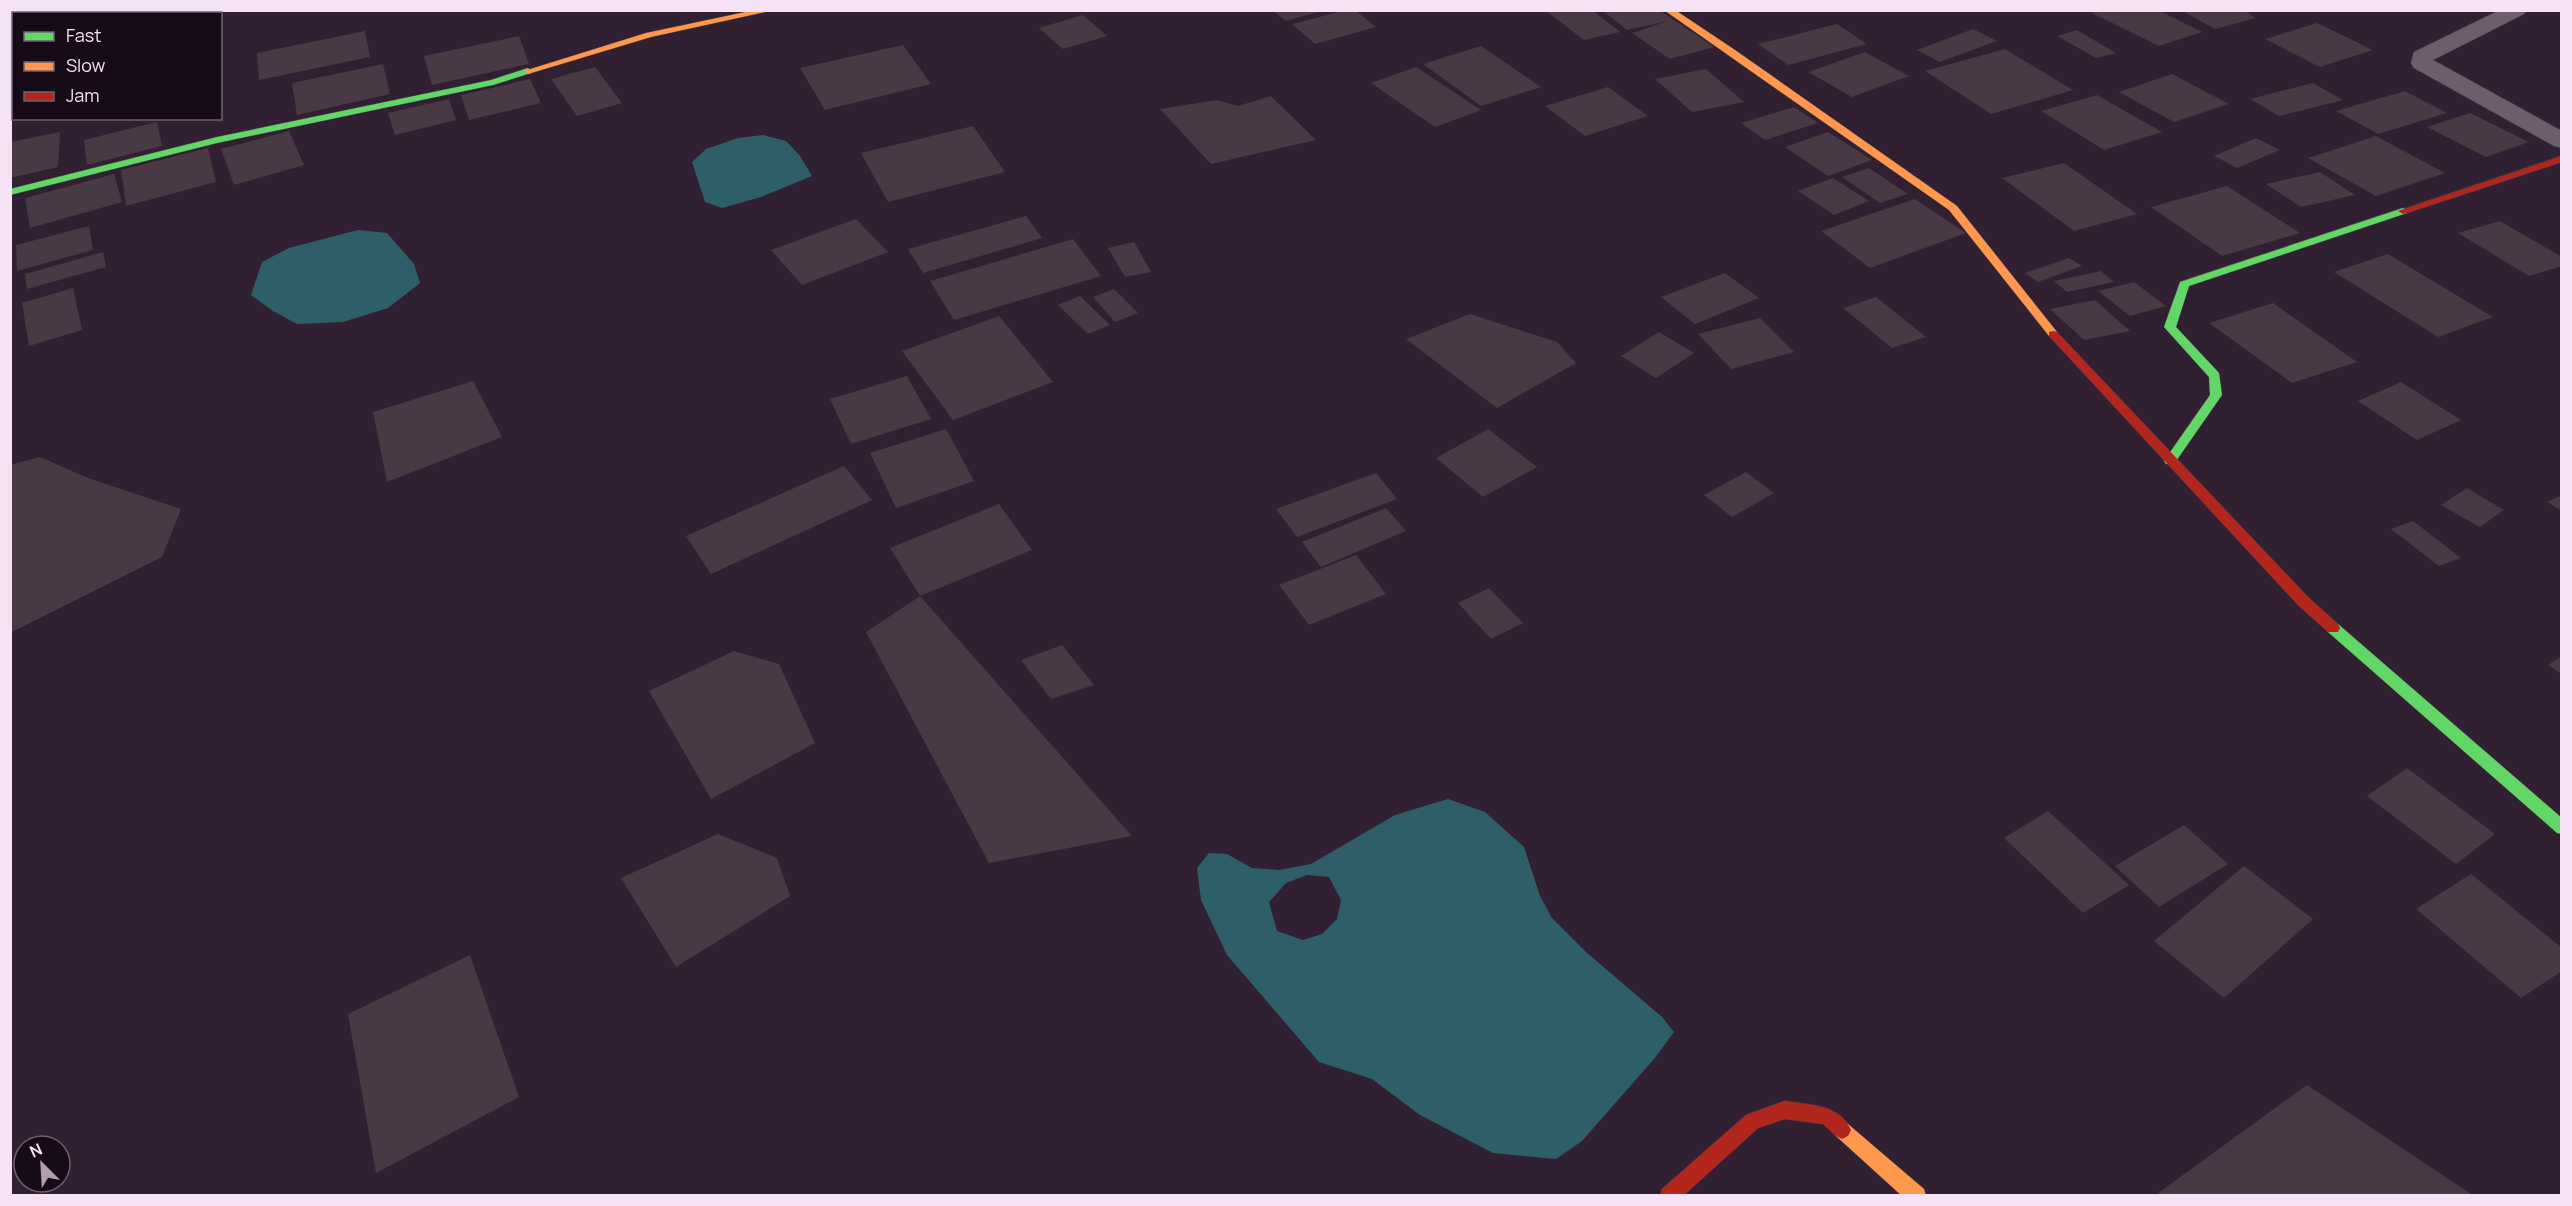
<svg xmlns="http://www.w3.org/2000/svg" width="2572" height="1206" font-family="Manrope,sans-serif">
  <style>
    .water { fill: #2e5f68; fill-rule: evenodd }
    .building { fill: #483944 }
    .lines { fill: none; stroke-linecap: round; stroke-linejoin: round }
    .street-casing { stroke: #4c3e4c; stroke-width: 1 }
    .fast-casing { stroke: #4c3e4c; stroke-width: 1 }
    .slow-casing { stroke: #4c3e4c; stroke-width: 1 }
    .jam-casing { stroke: #4c3e4c; stroke-width: 1 }
    .street { fill: #6c5e6b; fill-rule: evenodd }
    .fast { fill: #63d668; fill-rule: evenodd }
    .slow { fill: #ff974d; fill-rule: evenodd }
    .jam { fill: #b3261e; fill-rule: evenodd }
  </style>
  <rect width="100%" height="100%" fill="#312031"/>
  <!-- water -->
  <g class="water">
    <path d="M763,135L786,141L800,156L812,176L761,197L722,208L705,202L692,162L706,149L738,138Z"/>
    <path d="M358,230L387,233L414,264L420,283L388,308L343,322L297,324L273,311L251,295L262,262L289,248Z"/>
    <path d="M1448,799L1485,812L1524,847L1540,896L1552,918L1586,952L1662,1017L1674,1032L1654,1059L1582,1141L1556,1159L1493,1153L1420,1115L1372,1079L1319,1062L1227,955L1201,900L1197,868L1209,853L1227,854L1252,868L1279,870L1311,864L1395,815ZM1307,875L1329,877L1341,900L1337,919L1322,934L1303,940L1277,931L1269,902L1286,883Z"/>
  </g>
  <!-- building -->
  <g class="building">
    <path d="M1272,10H1322V11L1286,21Z"/>
    <path d="M1346,10H1355L1376,27L1315,44L1292,24Z"/>
    <path d="M1545,10H1592L1620,32L1584,40Z"/>
    <path d="M1602,10H1659L1714,47L1670,59L1632,33L1668,21L1627,30Z"/>
    <path d="M2099,10H2158L2202,32L2159,46L2092,13Z"/>
    <path d="M2181,10H2243L2256,18L2215,29Z"/>
    <path d="M1083,15L1107,36L1063,49L1039,28Z"/>
    <path d="M2317,23L2373,50L2320,67L2265,39Z"/>
    <path d="M1837,24L1867,44L1788,65L1758,44Z"/>
    <path d="M1973,29L1997,41L1940,62L1917,50Z"/>
    <path d="M2077,30L2116,53L2096,58L2057,36Z"/>
    <path d="M365,31L370,57L259,80L257,53Z"/>
    <path d="M519,36L529,64L432,85L424,56Z"/>
    <path d="M903,45L931,84L825,110L800,68Z"/>
    <path d="M1481,46L1541,87L1481,106L1423,64Z"/>
    <path d="M2005,49L2073,90L1991,114L1925,71Z"/>
    <path d="M1865,52L1909,76L1852,97L1808,72Z"/>
    <path d="M383,64L390,94L297,115L292,83Z"/>
    <path d="M595,67L622,103L577,116L551,79Z"/>
    <path d="M1416,67L1481,110L1435,127L1371,83Z"/>
    <path d="M1706,69L1744,102L1692,112L1655,79Z"/>
    <path d="M2172,74L2229,104L2174,122L2119,92Z"/>
    <path d="M530,79L541,103L469,120L461,95Z"/>
    <path d="M2313,83L2343,100L2279,116L2250,99Z"/>
    <path d="M1608,87L1648,116L1585,136L1545,106Z"/>
    <path d="M2405,91L2447,113L2378,134L2336,111Z"/>
    <path d="M2097,95L2162,132L2104,150L2041,111Z"/>
    <path d="M1271,96L1316,140L1211,164L1160,109L1217,100L1238,106Z"/>
    <path d="M449,99L456,120L395,135L388,113Z"/>
    <path d="M1794,107L1818,123L1765,140L1741,123Z"/>
    <path d="M2470,113L2529,142L2486,157L2427,127Z"/>
    <path d="M157,122L162,146L87,165L84,140Z"/>
    <path d="M973,126L1005,172L888,202L861,153Z"/>
    <path d="M289,131L304,165L234,185L221,149Z"/>
    <path d="M60,132L58,167L10,178V142Z"/>
    <path d="M1828,132L1872,160L1828,176L1785,147Z"/>
    <path d="M2376,136L2445,173L2376,196L2308,158Z"/>
    <path d="M2256,138L2280,150L2237,168L2214,156Z"/>
    <path d="M208,148L216,182L126,206L121,170Z"/>
    <path d="M2064,163L2137,214L2074,231L2002,178Z"/>
    <path d="M1869,168L1908,194L1880,203L1842,177Z"/>
    <path d="M2320,172L2355,195L2301,207L2266,184Z"/>
    <path d="M114,174L122,202L30,228L25,198Z"/>
    <path d="M1833,178L1869,201L1834,215L1798,191Z"/>
    <path d="M2227,186L2300,233L2222,256L2151,207Z"/>
    <path d="M1915,199L1966,233L1870,268L1821,231Z"/>
    <path d="M1026,216L1042,238L923,273L908,249Z"/>
    <path d="M856,219L888,252L802,285L771,250Z"/>
    <path d="M2500,221L2562,257V266L2529,276L2458,233Z"/>
    <path d="M89,226L93,250L17,271L16,245Z"/>
    <path d="M1073,239L1101,276L954,320L930,281Z"/>
    <path d="M1134,242L1151,272L1125,277L1108,248Z"/>
    <path d="M103,252L106,267L27,289L25,274Z"/>
    <path d="M2388,254L2493,317L2438,337L2334,272Z"/>
    <path d="M2069,258L2082,266L2038,282L2025,273Z"/>
    <path d="M2101,271L2114,282L2067,292L2054,281Z"/>
    <path d="M1725,273L1759,298L1695,324L1661,297Z"/>
    <path d="M2134,282L2166,306L2130,316L2098,291Z"/>
    <path d="M73,288L82,330L29,346L22,303Z"/>
    <path d="M1114,289L1138,313L1115,322L1093,297Z"/>
    <path d="M1080,296L1110,325L1088,334L1058,305Z"/>
    <path d="M1876,297L1926,337L1892,348L1843,308Z"/>
    <path d="M2095,300L2130,331L2084,340L2050,309Z"/>
    <path d="M2273,303L2357,362L2292,383L2209,323Z"/>
    <path d="M1470,314L1557,342L1576,363L1497,408L1406,339Z"/>
    <path d="M999,316L1053,382L953,420L902,351Z"/>
    <path d="M1760,318L1794,352L1731,369L1698,334Z"/>
    <path d="M1659,332L1694,353L1656,378L1621,356Z"/>
    <path d="M907,376L931,419L851,444L830,399Z"/>
    <path d="M473,381L502,437L387,482L373,412Z"/>
    <path d="M2401,382L2461,420L2417,440L2358,401Z"/>
    <path d="M946,429L974,481L896,508L870,453Z"/>
    <path d="M1488,429L1537,467L1483,497L1436,458Z"/>
    <path d="M40,457L88,478L181,509L162,557L10,633V465Z"/>
    <path d="M844,466L872,500L711,574L686,536Z"/>
    <path d="M1746,472L1774,493L1732,517L1704,495Z"/>
    <path d="M1376,473L1397,499L1297,537L1276,509Z"/>
    <path d="M2467,488L2504,510L2480,527L2441,505Z"/>
    <path d="M2562,495V511L2547,502Z"/>
    <path d="M999,504L1032,550L920,596L890,548Z"/>
    <path d="M1386,508L1406,531L1321,567L1302,542Z"/>
    <path d="M2413,521L2461,558L2439,566L2391,529Z"/>
    <path d="M1356,555L1386,594L1309,625L1279,585Z"/>
    <path d="M1489,588L1523,623L1491,639L1458,603Z"/>
    <path d="M920,596L1132,836L989,863L866,632Z"/>
    <path d="M1062,645L1094,685L1051,699L1021,660Z"/>
    <path d="M734,651L779,664L815,743L711,799L649,691Z"/>
    <path d="M2562,656V674L2548,665Z"/>
    <path d="M2407,768L2495,834L2456,864L2367,796Z"/>
    <path d="M2048,811L2129,885L2083,913L2004,838Z"/>
    <path d="M2184,825L2228,864L2159,907L2115,866Z"/>
    <path d="M718,834L777,858L790,896L676,967L621,878Z"/>
    <path d="M2244,866L2313,919L2224,998L2154,941Z"/>
    <path d="M2471,874L2562,948V971L2521,998L2416,909Z"/>
    <path d="M470,955L519,1097L376,1173L348,1014Z"/>
    <path d="M2307,1085L2474,1196H2154Z"/>
  </g>
  <g class="lines">
    <!-- street casing -->
    <g class="street-casing">
      <path id="street" d="M2500,10H2527L2524,14L2433,60L2562,131V148L2554,146L2414,68L2411,63L2414,52Z"/>
    </g>
    <!-- fast casing -->
    <g class="fast-casing">
      <g id="fast">
        <path d="M528,68L532,71L531,73L493,85L217,143L10,195V189L217,137L491,80Z"/>
        <path d="M2403,208L2408,211L2407,213L2189,286L2176,327L2219,373L2222,395L2174,464H2166L2164,461L2166,458L2210,395L2209,377L2164,327L2180,282Z"/>
        <path d="M2333,623L2338,624L2562,818V834L2557,833L2328,632L2326,628L2328,624Z"/>
      </g>
    </g>
    <!-- slow casing -->
    <g class="slow-casing">
      <g id="slow">
        <path d="M755,10H774L651,37L528,74L524,71L646,33Z"/>
        <path d="M1664,10H1675L1735,50L1957,206L2057,332V336H2049L1949,210Z"/>
        <path d="M1842,1121L1848,1124L1924,1189L1926,1196H1902L1836,1136L1833,1130L1836,1124Z"/>
      </g>
    </g>
    <!-- jam casing -->
    <g class="jam-casing">
      <g id="jam">
        <path d="M2562,156V162L2407,213L2403,214L2398,211Z"/>
        <path d="M2053,331L2057,332L2308,597L2338,624L2340,628L2338,632H2328L2298,605L2049,336V332Z"/>
        <path d="M1785,1101C1809,1105 1840,1104 1851,1130L1848,1136L1842,1139L1836,1136L1823,1124L1785,1119L1758,1128L1683,1196H1660L1662,1189L1746,1115Z"/>
      </g>
    </g>
    <!-- street -->
    <use href="#street" class="street"/>
    <!-- fast -->
    <use href="#fast" class="fast"/>
    <!-- slow -->
    <use href="#slow" class="slow"/>
    <!-- jam -->
    <use href="#jam" class="jam"/>
  </g>
  <!-- border -->
  <rect width="2572" height="1206" fill="none" stroke="#f6e2f5" stroke-width="24"/>
  <!-- legend -->
  <rect x="12" y="12" width="210" height="108" fill="#170b17" stroke="#706170" stroke-width="1.5"/>
  <rect x="24" y="32" width="30" height="9" fill="#63d668" stroke="#706170" stroke-width="1.5"/>
  <text x="66" y="42" font-size="18" fill="#f6e2f5">Fast</text>
  <rect x="24" y="62" width="30" height="9" fill="#ff974d" stroke="#706170" stroke-width="1.5"/>
  <text x="66" y="72" font-size="18" fill="#f6e2f5">Slow</text>
  <rect x="24" y="92" width="30" height="9" fill="#b3261e" stroke="#706170" stroke-width="1.5"/>
  <text x="66" y="102" font-size="18" fill="#f6e2f5">Jam</text>
  <!-- north arrow -->
  <g transform="translate(42 1164) rotate(336)"><circle r="28" fill="#170b17" stroke="#706170" stroke-width="1.5"/>
  <path d="M0-4.5L10 22L0 15L-10 22Z" fill="#b19eb0"/>
  <text y="-9" font-size="16" font-weight="bold" text-anchor="middle" fill="#f6e2f5">N</text>
  </g>
</svg>
